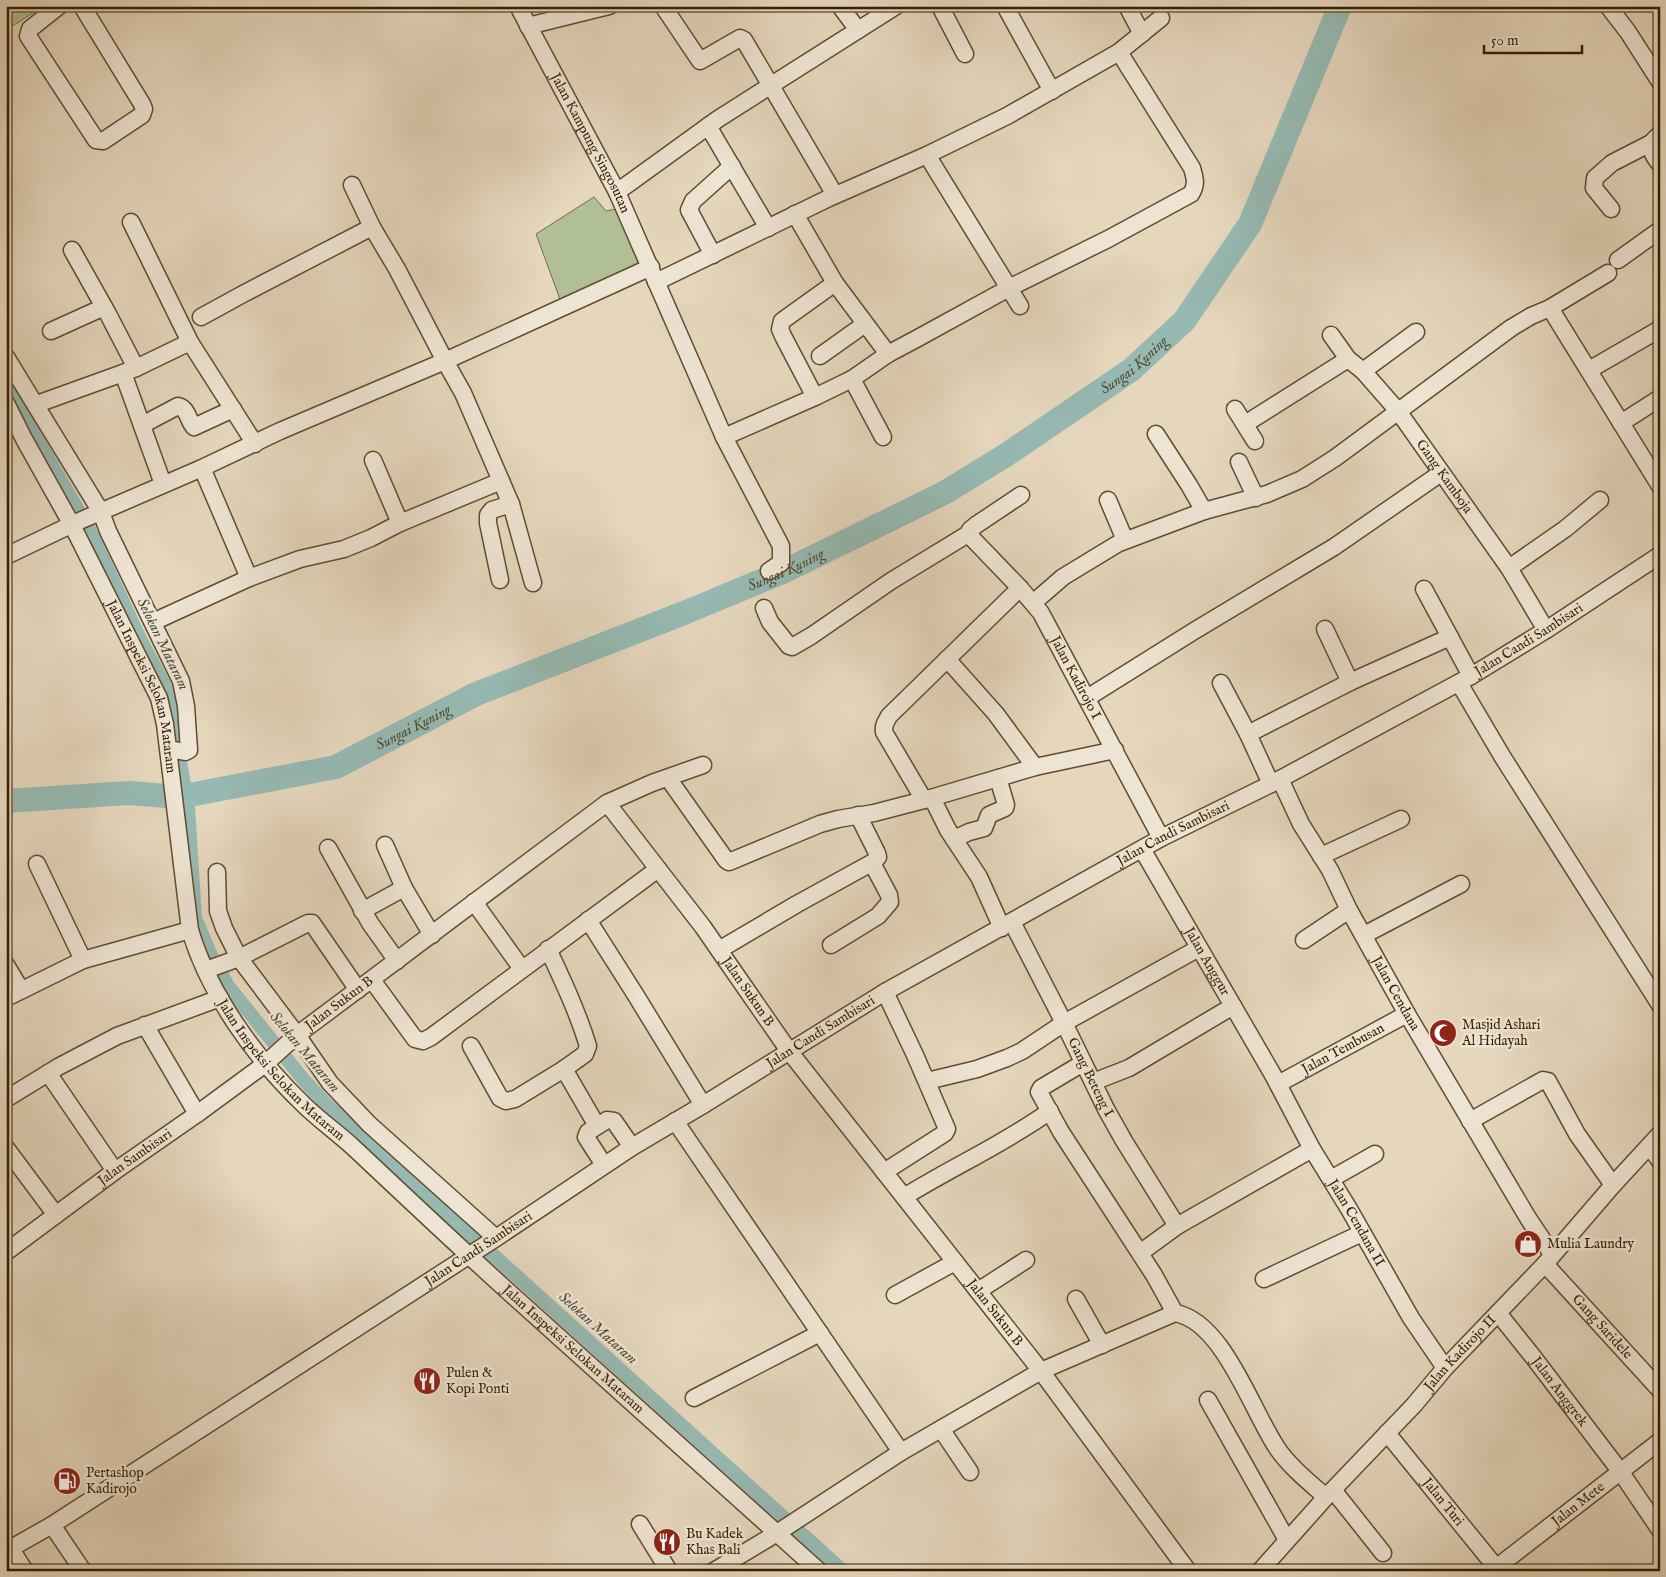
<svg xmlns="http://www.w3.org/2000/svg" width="1666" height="1577" font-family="'IM FELL English',serif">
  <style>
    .green { fill: #b0bf94; stroke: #726e4a }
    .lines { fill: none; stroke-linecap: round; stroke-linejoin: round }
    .canal { stroke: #96b9b2; stroke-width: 14 }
    .river { stroke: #96b9b2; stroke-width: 24 }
    .minor-casing { stroke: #604c2f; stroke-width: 19 }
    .minor { stroke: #eee4d3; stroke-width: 16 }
    .labels { text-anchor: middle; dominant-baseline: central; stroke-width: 5; stroke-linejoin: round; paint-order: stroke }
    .street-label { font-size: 14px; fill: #341e00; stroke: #eee4d3 }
    .poi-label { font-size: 14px; fill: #341e00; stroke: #eee4d3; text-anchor: start }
    .water-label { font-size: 15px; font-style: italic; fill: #514c35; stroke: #eee4d3 }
  </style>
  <rect width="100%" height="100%" fill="#e5d6bc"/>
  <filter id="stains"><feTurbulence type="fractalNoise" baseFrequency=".004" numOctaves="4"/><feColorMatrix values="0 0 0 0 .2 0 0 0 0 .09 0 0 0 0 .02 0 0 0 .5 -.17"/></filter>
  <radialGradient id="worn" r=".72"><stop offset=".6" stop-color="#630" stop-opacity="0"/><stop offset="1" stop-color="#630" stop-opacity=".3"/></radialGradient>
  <!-- green -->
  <g class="green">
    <path d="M6,6H44L6,30Z"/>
    <path d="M594,197L606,211L616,209L644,263L561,302L536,234Z"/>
  </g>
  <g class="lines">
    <!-- canal -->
    <path class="canal" d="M6,386L88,527L139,637L173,702L180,762L188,807L195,918L210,953L228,986L302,1078L326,1104L843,1571"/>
    <!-- river -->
    <path class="river" id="s1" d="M6,801L129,793L179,797L336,767L476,694L684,613L785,571L944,493L1006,455L1131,370L1184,321L1250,224L1340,6"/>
    <!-- minor casing -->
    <g class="minor-casing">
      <g id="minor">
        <path d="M59,6L30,29L28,36L96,140L103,141L142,115L144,109L142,104L82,6"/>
        <path id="s2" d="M518,6L617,192L724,437L781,546V563L769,571"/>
        <path d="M663,6L700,61L740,38L744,40L835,195"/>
        <path d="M840,6L858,30"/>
        <path d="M940,6L965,54"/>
        <path d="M1005,6L1052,91"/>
        <path d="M1127,6L1142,34"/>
        <path d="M1608,6L1628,32L1660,82"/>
        <path d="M528,26L609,6"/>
        <path d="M708,126L768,228"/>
        <path d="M1651,143C1651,152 1654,157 1660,164"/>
        <path d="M927,155L1020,306"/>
        <path d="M352,185L372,227L397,269L445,361L463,393L511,504L533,583"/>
        <path d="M617,192L718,119L896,6"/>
        <path d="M1611,209L1594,188L1595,178L1612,163L1651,143L1660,134"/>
        <path d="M795,214L835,283L888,354"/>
        <path d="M131,222L190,342L255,444"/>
        <path d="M72,250L108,314L136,368"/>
        <path d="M713,255L689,210L693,201L732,166"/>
        <path d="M1618,260L1660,230"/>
        <path d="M656,282L829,198L927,155L1007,116L1119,52L1161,18"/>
        <path d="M1550,308L1660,486"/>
        <path d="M201,317L243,294L372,227"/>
        <path d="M51,331L104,307"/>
        <path id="s3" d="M1331,335L1348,359L1363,371L1398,411L1509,568L1546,630"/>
        <path d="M820,356L865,324"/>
        <path d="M6,357L101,512L108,531L181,681L186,706L189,750L185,752L169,749"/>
        <path d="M1589,370L1660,329"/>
        <path d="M1363,371L1416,332"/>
        <path d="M852,379L883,437"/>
        <path d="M815,397L783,336L780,329L782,321L835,283"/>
        <path id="s4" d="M6,403L24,439L72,525L159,698L165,724L190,930C209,994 255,1058 303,1104C319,1120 338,1133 354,1148C406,1197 458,1246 511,1294C614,1386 717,1478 819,1571"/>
        <path d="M37,404L123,373"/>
        <path d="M1235,409L1255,441"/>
        <path d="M1621,423L1660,398"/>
        <path d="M1245,424L1348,359"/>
        <path d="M142,425L178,406C188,408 188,421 194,427L233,409"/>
        <path d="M1156,434L1189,485L1204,511"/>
        <path d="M724,437L815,397L852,379L888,354L918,338L1009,288L1108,239L1191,194C1197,185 1195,178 1192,168L1119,52"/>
        <path d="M373,460L400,523"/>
        <path d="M1239,462L1256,498"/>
        <path d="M202,468L249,578"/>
        <path d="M163,484L123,373L136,368L190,342"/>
        <path d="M1108,500L1125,540"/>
        <path id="s5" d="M968,534L1020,588L1041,613L1161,838"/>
        <path d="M6,556L77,522L202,468L280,431L445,361L651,267"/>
        <path d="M1509,568L1565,529L1600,500"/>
        <path d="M500,580L488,523V515L492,510L511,504"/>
        <path d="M1424,589L1471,676"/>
        <path d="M1033,603L1063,577L1119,543L1204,511L1267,494L1302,479L1335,458L1511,328L1531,316L1550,308L1608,273"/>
        <path d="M764,608L770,622L789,646L792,647L811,636L891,581L968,534L970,530L976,525L1021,495"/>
        <path d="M153,622L249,578L300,559L344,549L371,538L400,523L501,481"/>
        <path d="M1325,629L1350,682L1450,637"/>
        <path d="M947,659L996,714L1035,767"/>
        <path d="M1221,683L1248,734L1271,784"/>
        <path d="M1459,683L1502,756L1660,1005"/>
        <path d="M1087,698L1194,631L1334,547L1441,473"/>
        <path d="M1248,734L1350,682"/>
        <path d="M668,778L726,860L729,862L820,824L838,819L874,813L924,800L1035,767L1115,750"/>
        <path id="s6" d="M1280,779L1301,824L1330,870L1349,910L1407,1014L1528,1218L1552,1254"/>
        <path d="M932,798L948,830L979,877L1002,928"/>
        <path d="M924,800L884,732C883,725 886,722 889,716L1020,588"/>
        <path d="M607,803L652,783L703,765"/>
        <path d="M954,839L969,832L984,828L989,815L1005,808L1006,805L998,778"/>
        <path d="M385,845L404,888L432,935"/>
        <path d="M328,848L370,923L397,961"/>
        <path id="s7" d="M1142,849L1273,1075L1312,1149L1349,1209L1411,1318L1445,1368"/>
        <path d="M1321,856L1401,819"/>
        <path d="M37,864L83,960"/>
        <path d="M217,872L218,911L224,928L239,958L297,1035L330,1083L369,1124L496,1238"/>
        <path d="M474,902L522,969"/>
        <path d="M362,911L404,888"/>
        <path d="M588,920L635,994L703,1105"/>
        <path id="s8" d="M1012,922L1064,1023L1106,1109L1124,1141L1177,1226"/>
        <path d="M1364,935L1461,884"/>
        <path d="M1304,940L1349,910"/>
        <path d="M831,945L878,916L890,902L889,895L872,863"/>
        <path d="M719,950L797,904L875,861L878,857L877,853L858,815"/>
        <path d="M6,965L21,990"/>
        <path d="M206,970L239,958L308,923H312L358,990"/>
        <path d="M372,980L415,1039L423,1041L431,1037L658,869"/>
        <path d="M6,998L83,960L190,930"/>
        <path d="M145,1025L197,1114"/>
        <path d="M471,1046L500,1098L506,1101L515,1099L564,1069L585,1054L588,1046C578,1013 563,981 548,949"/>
        <path d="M1083,1063L1041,1088L1039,1092L1061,1132L1154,1275L1175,1313"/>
        <path d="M564,1069L597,1126"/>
        <path d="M48,1073L115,1171"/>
        <path d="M927,1081L977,1069L1007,1058L1022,1051L1064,1023L1199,948"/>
        <path d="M1093,1082L1129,1068L1233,1006"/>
        <path id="s9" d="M1278,1084L1407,1014"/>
        <path d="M6,1099L58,1067L117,1036L220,998"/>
        <path d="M675,1121L901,1452"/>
        <path d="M1470,1121L1543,1080L1548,1081L1577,1134L1613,1185"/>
        <path d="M1650,1147L1660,1161"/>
        <path d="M6,1148L56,1215"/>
        <path d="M604,1165L586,1137L588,1132L607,1120L614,1121L632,1147"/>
        <path d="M884,1172L945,1133L947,1129L915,1055L885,992"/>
        <path d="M1331,1179L1375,1154"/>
        <path d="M904,1197C952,1167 1004,1144 1050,1111"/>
        <path id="s10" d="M6,1252L115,1171L197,1114L265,1064L297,1035L607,803L703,927L789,1051L1041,1371L1188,1571"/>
        <path d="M1140,1253L1177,1226L1312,1149"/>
        <path id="s11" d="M1545,1264L1660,1390"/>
        <path d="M1264,1279L1362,1233"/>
        <path d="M978,1291L1026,1260"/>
        <path d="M895,1295L955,1262"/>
        <path d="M1076,1299L1102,1345"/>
        <path id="s12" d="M1498,1313L1534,1358L1620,1471L1660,1530"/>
        <path d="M694,1398L820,1333"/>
        <path d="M1208,1400L1287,1540"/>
        <path d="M941,1429L970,1472"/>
        <path id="s13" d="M1387,1433L1499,1571"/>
        <path d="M1333,1490L1383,1553"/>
        <path d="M640,1524L669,1571"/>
        <path d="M52,1525L83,1571"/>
        <path d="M11,1549L25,1571"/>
        <path id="s14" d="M6,1551L52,1525L496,1238L632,1147L703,1105L885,992L1161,838L1271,784L1471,676L1546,630L1660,555"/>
        <path d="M714,1571L777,1533L901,1452L1041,1371L1175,1313C1223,1321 1252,1411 1277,1448C1290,1467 1309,1482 1326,1497"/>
        <path id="s15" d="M1260,1571L1326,1497L1414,1405L1445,1368L1545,1264L1613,1185L1660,1134"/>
        <path id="s16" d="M1492,1571L1660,1441"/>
      </g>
    </g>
    <!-- minor -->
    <use href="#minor" class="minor"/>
  </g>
  <!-- icons -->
  <defs>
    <g id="mosque-disc" transform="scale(1.4375)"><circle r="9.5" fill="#8f2418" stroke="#eee4d3"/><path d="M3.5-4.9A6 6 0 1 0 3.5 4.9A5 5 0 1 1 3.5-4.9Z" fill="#fff"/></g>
    <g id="shop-disc" transform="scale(1.4375)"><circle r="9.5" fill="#8f2418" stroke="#eee4d3"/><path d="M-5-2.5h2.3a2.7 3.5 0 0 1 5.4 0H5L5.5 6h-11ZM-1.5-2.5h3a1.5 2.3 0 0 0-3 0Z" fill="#fff"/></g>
    <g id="restaurant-disc" transform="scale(1.4375)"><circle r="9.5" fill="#8f2418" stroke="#eee4d3"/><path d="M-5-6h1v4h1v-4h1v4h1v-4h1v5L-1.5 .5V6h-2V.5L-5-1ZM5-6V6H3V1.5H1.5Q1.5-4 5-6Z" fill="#fff"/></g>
    <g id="fuel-disc" transform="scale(1.4375)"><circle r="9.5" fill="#8f2418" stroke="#eee4d3"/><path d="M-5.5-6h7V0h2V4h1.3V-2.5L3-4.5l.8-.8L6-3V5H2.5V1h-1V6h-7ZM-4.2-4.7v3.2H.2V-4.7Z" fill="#fff"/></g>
  </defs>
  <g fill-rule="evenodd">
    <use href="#mosque-disc" x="1443" y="1033"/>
    <use href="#shop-disc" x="1528" y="1244"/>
    <use href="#restaurant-disc" x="427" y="1381"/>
    <use href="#fuel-disc" x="67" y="1481"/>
    <use href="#restaurant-disc" x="667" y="1542"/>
  </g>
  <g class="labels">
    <!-- street labels -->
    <g class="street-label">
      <text stroke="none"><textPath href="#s2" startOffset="155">Jalan Kampung Singosutan</textPath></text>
      <text stroke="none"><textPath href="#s3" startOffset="182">Gang Kamboja</textPath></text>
      <text stroke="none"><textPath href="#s14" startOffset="1776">Jalan Candi Sambisari</textPath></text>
      <text stroke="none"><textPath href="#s5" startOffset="181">Jalan Kadirojo I</textPath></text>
      <text stroke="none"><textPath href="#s4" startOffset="316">Jalan Inspeksi Selokan Mataram</textPath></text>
      <text stroke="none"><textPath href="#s14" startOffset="1371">Jalan Candi Sambisari</textPath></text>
      <text stroke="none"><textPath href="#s7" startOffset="130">Jalan Anggur</textPath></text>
      <text stroke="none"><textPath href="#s10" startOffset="986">Jalan Sukun B</textPath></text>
      <text stroke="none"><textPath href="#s6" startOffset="244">Jalan Cendana</textPath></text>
      <text stroke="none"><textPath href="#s10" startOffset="416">Jalan Sukun B</textPath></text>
      <text stroke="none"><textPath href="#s14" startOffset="966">Jalan Candi Sambisari</textPath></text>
      <text stroke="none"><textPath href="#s9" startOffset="74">Jalan Tembusan</textPath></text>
      <text stroke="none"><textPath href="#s4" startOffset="736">Jalan Inspeksi Selokan Mataram</textPath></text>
      <text stroke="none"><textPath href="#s8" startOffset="174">Gang Beteng I</textPath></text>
      <text stroke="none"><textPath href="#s10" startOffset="160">Jalan Sambisari</textPath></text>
      <text stroke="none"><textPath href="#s7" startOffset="431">Jalan Cendana II</textPath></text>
      <text stroke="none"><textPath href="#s14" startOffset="561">Jalan Candi Sambisari</textPath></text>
      <text stroke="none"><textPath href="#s10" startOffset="1391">Jalan Sukun B</textPath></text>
      <text stroke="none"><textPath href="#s11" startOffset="85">Gang Saridele</textPath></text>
      <text stroke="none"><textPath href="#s4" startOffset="1141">Jalan Inspeksi Selokan Mataram</textPath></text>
      <text stroke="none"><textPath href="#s15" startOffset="296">Jalan Kadirojo II</textPath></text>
      <text stroke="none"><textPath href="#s12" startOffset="100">Jalan Anggrek</textPath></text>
      <text stroke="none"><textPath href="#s13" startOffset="89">Jalan Turi</textPath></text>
      <text stroke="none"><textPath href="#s16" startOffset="109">Jalan Mete</textPath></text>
    </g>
    <!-- poi labels -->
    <g class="poi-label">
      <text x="1462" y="1025">Masjid Ashari<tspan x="1462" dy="16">Al Hidayah</tspan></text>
      <text x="1547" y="1244">Mulia Laundry</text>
      <text x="446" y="1373">Pulen &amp;<tspan x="446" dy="16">Kopi Ponti</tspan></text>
      <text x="86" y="1473">Pertashop<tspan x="86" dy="16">Kadirojo</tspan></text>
      <text x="686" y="1534">Bu Kadek<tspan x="686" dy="16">Khas Bali</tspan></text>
    </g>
    <!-- water labels -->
    <g class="water-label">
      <text stroke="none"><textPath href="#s1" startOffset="1230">Sungai Kuning</textPath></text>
      <text stroke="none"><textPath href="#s1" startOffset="825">Sungai Kuning</textPath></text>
      <text transform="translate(163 644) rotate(64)">Selokan Mataram</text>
      <text stroke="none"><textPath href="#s1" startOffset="420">Sungai Kuning</textPath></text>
      <text transform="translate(305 1052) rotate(50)">Selokan Mataram</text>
      <text transform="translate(598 1328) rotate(42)">Selokan Mataram</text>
    </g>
  </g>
  <!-- margin -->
  <rect width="1666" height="1577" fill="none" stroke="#e5d6bc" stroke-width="25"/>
  <rect x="8" y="8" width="1651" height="1562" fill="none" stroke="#341e00" stroke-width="2.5"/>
  <rect x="12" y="12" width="1641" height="1552" fill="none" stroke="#341e00"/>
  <!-- scale -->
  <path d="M1484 45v8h98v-8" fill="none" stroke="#341e00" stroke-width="2.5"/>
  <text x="1491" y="45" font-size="15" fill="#341e00" stroke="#eee4d3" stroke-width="4" paint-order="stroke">50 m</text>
  <rect width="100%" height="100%" filter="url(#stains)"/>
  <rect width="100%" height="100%" fill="url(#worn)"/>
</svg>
